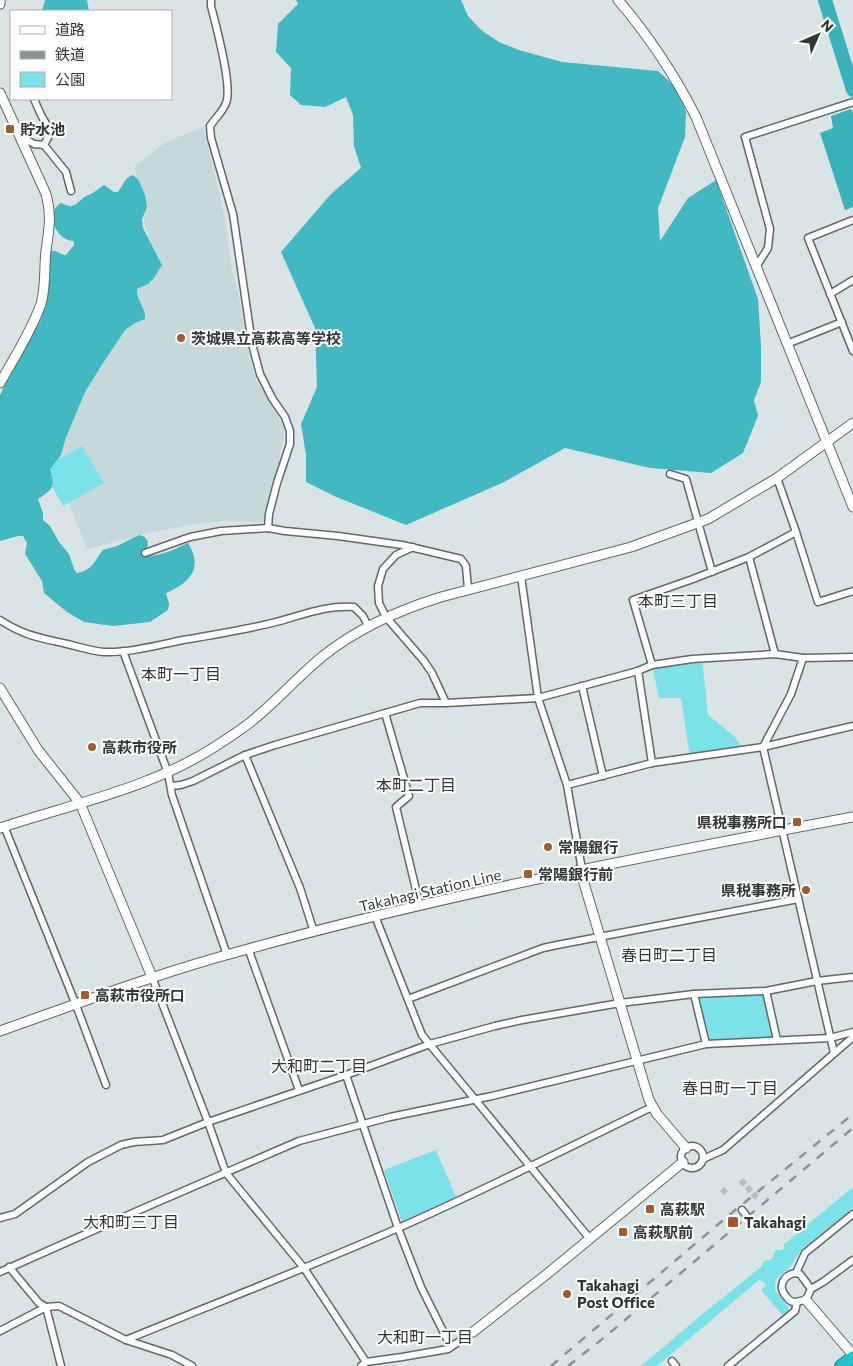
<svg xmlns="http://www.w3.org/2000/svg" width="853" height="1366" font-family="Commissioner,'Noto Sans JP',sans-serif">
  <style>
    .built { fill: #c6d9da }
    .green { fill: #7ce2ea }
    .forest { fill: #41b8c2 }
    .water { fill: #39b2bc }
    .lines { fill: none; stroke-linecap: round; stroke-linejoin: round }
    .river { stroke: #39b2bc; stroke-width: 14 }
    .street-tunnel { stroke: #b8c1c2; stroke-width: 6; stroke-dasharray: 6 3; stroke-linecap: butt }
    .street-casing { stroke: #606869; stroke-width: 9 }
    .secondary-casing { stroke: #606869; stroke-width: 11 }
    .highway-casing { stroke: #289299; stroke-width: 14 }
    .street { stroke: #fff; stroke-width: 6 }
    .secondary { stroke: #fff; stroke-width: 9 }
    .highway { stroke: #22c3ce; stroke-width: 11 }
    .rail { stroke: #8c9393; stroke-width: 2.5; stroke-dasharray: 9 9; stroke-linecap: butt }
    .poi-dot { fill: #a05c2d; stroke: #fff; stroke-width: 2 }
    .labels { text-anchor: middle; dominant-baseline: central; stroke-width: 4; stroke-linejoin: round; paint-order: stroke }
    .poi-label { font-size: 15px; font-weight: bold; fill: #323636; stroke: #fff; text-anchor: start }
    .street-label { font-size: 15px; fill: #323636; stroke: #fff }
    .neighbourhood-label { font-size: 16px; fill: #323636; stroke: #fff }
  </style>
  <rect width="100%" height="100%" fill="#dae4e5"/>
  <!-- built -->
  <path class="built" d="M203,127L220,195L227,232L232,270L238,293L250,358L255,377L285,429L278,466L263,522L223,521L197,524L153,532L87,549L48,451L97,356L137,319V281L152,247L139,203L135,165L168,141Z"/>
  <!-- green -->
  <g class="green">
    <path d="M82,446L104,483L63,506L42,469Z"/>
    <path d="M702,658L708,715L734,736L743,750L690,758L681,698H659L652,665Z"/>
    <path d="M766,991L777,1040L706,1044L694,994Z"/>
    <path d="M436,1150L456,1197L402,1222L384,1170Z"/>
    <path d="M853,1187V1208L801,1250L791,1266L776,1279L775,1284V1290L789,1308V1310L783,1316L761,1290L766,1285L764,1282L759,1280L657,1366H641L705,1312L761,1267L764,1261L770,1260L773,1257L774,1253L776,1250H782L785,1247L783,1245Z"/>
  </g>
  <!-- forest -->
  <g class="forest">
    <path d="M45,0H87L89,11H42Z"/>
    <path d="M296,0H461L468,16L481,30L499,42L519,50L562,62L658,71L678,89L686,112L685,137L658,208L660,241L688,198L716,180L758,299L761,347V382L754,400L758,416L743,453L711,473L650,468L565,448L502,483L406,525L334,496L306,482V455L301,424L317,387L315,328L281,252L331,194L361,168L354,146L353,115L346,97L325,107L301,105L290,95L291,68L276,52L278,24L298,4Z"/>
    <path d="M133,175L138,179L145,195L147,207L142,219L143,228L162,265L154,278L148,284L137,289C136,300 146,308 145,319L135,323L125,330L103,363L85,392L65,440L61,455L50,469C55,488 54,488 38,499L43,513V520L50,526L59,542L69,554L74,569L77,573C92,571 95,560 103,550L117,546L139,535L145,537L148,542L146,555C157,558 178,548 188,543C204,569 189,583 166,593L169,604L168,610L150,622L113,626L84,622L67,612L44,593L42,581L25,554L27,543L23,536H18L0,541V395L17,360L41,320L48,294L49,275L47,265L49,252C56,248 59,255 66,255L74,245V241C72,241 67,240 66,239C53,233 47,211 61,203C73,209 75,205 83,198C86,195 91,195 94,192C98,190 100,187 104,185L114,192H118C124,184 124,178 133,175Z"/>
  </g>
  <!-- water -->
  <path class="water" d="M851,109L853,113V207L845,210L820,133L833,128L831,116Z"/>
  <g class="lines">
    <!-- river -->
    <path class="river" d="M825,0L853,90"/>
    <!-- street-tunnel -->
    <g class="street-tunnel">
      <path d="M741,1180L759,1200"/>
      <path d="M722,1189L726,1193"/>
    </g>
    <!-- street casing -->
    <g class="street-casing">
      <g id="street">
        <path d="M211,0V6C216,26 233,87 226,103C224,110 214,120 210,126L211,138L233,214L252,344L260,374L272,398L285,417L290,431V444L277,483L269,514L268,528"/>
        <path d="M34,99L41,115L51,132L44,145L66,172L71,191"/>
        <path d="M20,136L34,144L44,145"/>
        <path d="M853,220L808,238L853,351"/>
        <path d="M756,267L768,248L770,229L745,137L853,102"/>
        <path d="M830,294L853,280"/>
        <path d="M787,344L842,322"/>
        <path d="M670,474L686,479L712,572"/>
        <path d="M777,478L796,532L818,602L853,591"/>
        <path d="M413,547L396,555L383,569L378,586L379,603L386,617L424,661L432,673L446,703"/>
        <path d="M145,553L190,537L221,531L268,528L285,531L338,536L402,545L461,559L466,566L468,589"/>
        <path d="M749,557L775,654"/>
        <path d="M521,576L538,698L567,785L581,864L580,870"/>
        <path d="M0,620C24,636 41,638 67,644C79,647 92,651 104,652C128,653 159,645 183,640C213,635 243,630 272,623C301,616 323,605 354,607L363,616L368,626"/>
        <path d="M123,651L168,773L172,795L227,955"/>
        <path d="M652,665L633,600L693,579L749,557L796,532"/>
        <path d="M638,671L652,763"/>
        <path d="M582,686L603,776"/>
        <path d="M385,713L409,796L396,807L420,906"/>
        <path d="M245,755L300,888L314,932"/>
        <path d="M567,785L652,763L763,747L791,694L803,658"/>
        <path d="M171,786L181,785L193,781L245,755L275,745L420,703H446L538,698L638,671L652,665L692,659L775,654L803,658L853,657"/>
        <path d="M4,826L76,1005L106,1085"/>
        <path d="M375,916L422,1035L590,1239"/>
        <path d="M248,948L299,1090"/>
        <path d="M152,977L208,1122L226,1173L304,1268L366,1362"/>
        <path d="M766,991L777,1040"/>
        <path d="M694,994L706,1044"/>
        <path d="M408,999L543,948L557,945L798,899"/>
        <path d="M834,1053L763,747L853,726"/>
        <path d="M346,1075L398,1228L421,1287L451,1347"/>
        <circle cx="692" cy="1157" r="11"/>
        <path d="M703,1159L723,1150L853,1037"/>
        <path d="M742,1210L746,1215"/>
        <path d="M0,1218L15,1214L88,1162L121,1145L134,1142L163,1140L208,1122L346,1075L430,1044L495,1026L522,1020L620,1003L694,994L766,991L817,981L853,977"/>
        <path d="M9,1267L39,1303L46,1307L61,1366"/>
        <path d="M0,1272L144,1208L299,1141L390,1117L492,1096L706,1044L830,1038L853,1032"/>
        <path d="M796,1273L805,1253L853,1214"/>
        <path d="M811,1289L800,1274C788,1270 776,1284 785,1295C788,1299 790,1302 794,1302C798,1302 802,1300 806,1300L811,1289L823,1282L853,1260"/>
        <path d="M0,1331L46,1307L59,1306L126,1340L172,1355L192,1366"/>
        <path d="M126,1340C216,1303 307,1268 396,1229C483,1191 567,1148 652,1107"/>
        <path d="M672,1361L676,1366"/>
        <path d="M361,1366L366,1362L402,1357L448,1349L473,1332"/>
        <path d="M728,1366L795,1311L797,1302"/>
      </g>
    </g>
    <!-- secondary casing -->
    <g class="secondary-casing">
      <g id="secondary">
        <path d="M618,0C649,36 674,74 696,117L853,507"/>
        <path d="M0,4V0"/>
        <path d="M0,93L46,194C52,215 49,229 46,251C44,268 46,287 41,304C31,332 14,358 0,383"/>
        <path d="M0,688L38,750L80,803L152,977"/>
        <path d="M0,828C75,803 153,788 219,744C233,735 247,726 259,715C281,696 301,674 323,656C358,628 399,610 441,597L631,547L708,519L777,478L853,423"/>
        <path d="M580,870L649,1100L657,1114L686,1148"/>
        <path d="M0,1031C82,1002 164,971 248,949C447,894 650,855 853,817"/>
        <path d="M806,1300L853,1355"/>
        <path d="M473,1332L547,1274L683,1162"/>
      </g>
    </g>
    <!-- highway casing -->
    <g class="highway-casing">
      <path id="highway" d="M841,1366L853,1357"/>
    </g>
    <!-- street -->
    <use href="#street" class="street"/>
    <!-- secondary -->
    <use href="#secondary" class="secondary"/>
    <!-- highway -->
    <use href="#highway" class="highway"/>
    <!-- rail -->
    <g class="rail">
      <path d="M551,1366L728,1216L853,1114"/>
      <path d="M568,1366L606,1336L853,1128"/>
    </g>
  </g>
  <!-- markers -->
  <g class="poi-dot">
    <rect x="5" y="124" width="10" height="10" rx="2.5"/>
    <circle cx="181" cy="338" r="5"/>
    <circle cx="92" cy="747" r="5"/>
    <rect x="792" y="817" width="10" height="10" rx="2.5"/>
    <circle cx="548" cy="847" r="5"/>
    <rect x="523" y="869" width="10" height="10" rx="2.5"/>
    <circle cx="806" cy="890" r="5"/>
    <rect x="80" y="990" width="10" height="10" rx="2.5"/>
    <rect x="645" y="1204" width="10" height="10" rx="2.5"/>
    <rect x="727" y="1216" width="12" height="12" rx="2.5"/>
    <rect x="618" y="1227" width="10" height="10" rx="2.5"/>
    <circle cx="567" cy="1294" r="5"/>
  </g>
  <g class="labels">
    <!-- poi labels -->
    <g class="poi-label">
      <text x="20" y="129">貯水池</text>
      <text x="191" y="338">茨城県立高萩高等学校</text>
      <text x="102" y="747">高萩市役所</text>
      <text x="787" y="822" text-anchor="end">県税事務所口</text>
      <text x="558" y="847">常陽銀行</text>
      <text x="538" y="874">常陽銀行前</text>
      <text x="796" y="890" text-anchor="end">県税事務所</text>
      <text x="95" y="995">高萩市役所口</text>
      <text x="660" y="1209">高萩駅</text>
      <text x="744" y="1222">Takahagi</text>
      <text x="633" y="1232">高萩駅前</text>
      <text x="577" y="1285">Takahagi<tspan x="577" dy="17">Post Office</tspan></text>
    </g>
    <!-- street labels -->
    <g class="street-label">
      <text transform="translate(430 890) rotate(-13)">Takahagi Station Line</text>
    </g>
    <!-- neighbourhood labels -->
    <g class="neighbourhood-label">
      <text x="678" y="600">本町三丁目</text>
      <text x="181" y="673">本町一丁目</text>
      <text x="416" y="784">本町二丁目</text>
      <text x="669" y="954">春日町二丁目</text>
      <text x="319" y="1065">大和町二丁目</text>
      <text x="730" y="1087">春日町一丁目</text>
      <text x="131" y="1221">大和町三丁目</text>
      <text x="425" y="1336">大和町一丁目</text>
    </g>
  </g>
  <!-- legend -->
  <rect x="10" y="10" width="162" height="90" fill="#ffffff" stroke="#adafaf"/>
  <rect x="20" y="26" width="25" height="8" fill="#ffffff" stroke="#adafaf"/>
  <text x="55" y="35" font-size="15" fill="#323636">道路</text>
  <rect x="20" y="51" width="25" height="8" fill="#8c9393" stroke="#adafaf"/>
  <text x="55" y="60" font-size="15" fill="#323636">鉄道</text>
  <rect x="20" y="72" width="25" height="15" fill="#7ce2ea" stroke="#adafaf"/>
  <text x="55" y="85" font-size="15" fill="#323636">公園</text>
  <!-- north arrow -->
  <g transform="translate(818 35) rotate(45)" stroke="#ffffff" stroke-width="4" paint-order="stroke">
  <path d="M0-4L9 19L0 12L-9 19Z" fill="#323636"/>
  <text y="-8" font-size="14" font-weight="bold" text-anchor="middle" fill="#323636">N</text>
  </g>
</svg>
